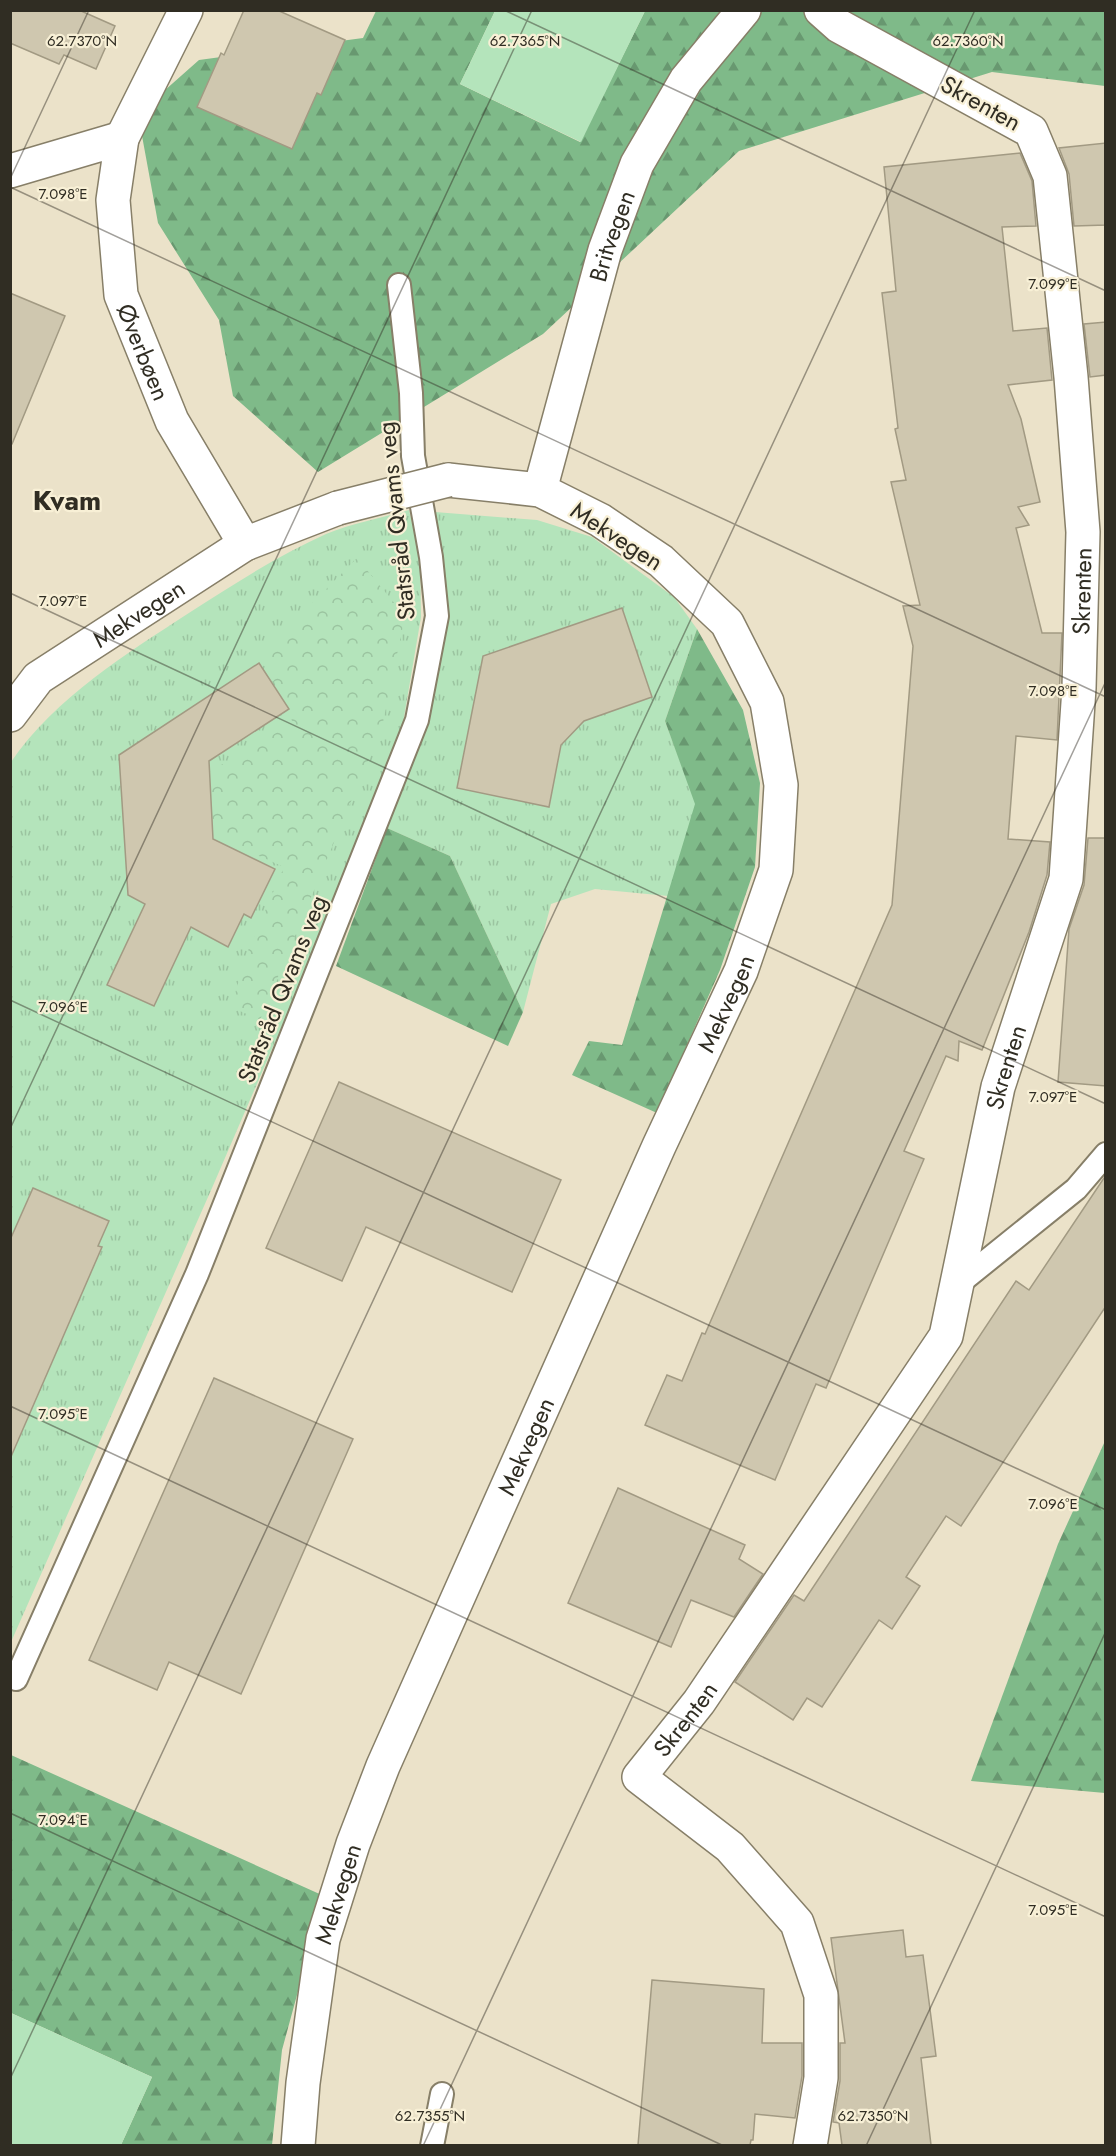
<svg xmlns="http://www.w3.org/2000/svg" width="1116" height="2156" font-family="Jost,sans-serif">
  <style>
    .grass { fill: url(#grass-tufts) }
    .forest { fill: url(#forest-firs) }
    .park { fill: url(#park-crowns) }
    .pitch { fill: #b4e4bb }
    .building { fill: #cfc7af; stroke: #a29a83; stroke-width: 1.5 }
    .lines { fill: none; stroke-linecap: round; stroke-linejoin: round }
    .service-casing { stroke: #877f68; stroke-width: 26 }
    .minor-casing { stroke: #877f68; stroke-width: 36 }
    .tertiary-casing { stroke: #877f68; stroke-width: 36 }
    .service { stroke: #fff; stroke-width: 22 }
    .minor { stroke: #fff; stroke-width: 33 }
    .tertiary { stroke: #fff; stroke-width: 33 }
    .minor-bridge-casing { stroke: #877f68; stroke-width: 36; stroke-linecap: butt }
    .minor-bridge { stroke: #fff; stroke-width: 33 }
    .ticks { fill: none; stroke: #302d23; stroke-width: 1.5; stroke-opacity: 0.45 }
    .labels { text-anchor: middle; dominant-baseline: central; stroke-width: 4.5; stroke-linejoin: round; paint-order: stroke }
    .street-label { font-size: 24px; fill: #302d23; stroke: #f8f0d6 }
    .quarter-label { font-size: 27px; font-weight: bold; fill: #302d23; stroke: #f8f0d6 }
    .ticks-label { font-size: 15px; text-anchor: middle; fill: #302d23; stroke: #f8f0d6; stroke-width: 4.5; stroke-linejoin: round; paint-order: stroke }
  </style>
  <defs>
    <pattern id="grass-tufts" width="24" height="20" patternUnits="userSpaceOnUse" patternTransform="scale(1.5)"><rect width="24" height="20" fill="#b4e4bb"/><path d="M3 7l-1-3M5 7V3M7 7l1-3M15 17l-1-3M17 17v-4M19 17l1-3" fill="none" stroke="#9bc4a0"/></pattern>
    <pattern id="forest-firs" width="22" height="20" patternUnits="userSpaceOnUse" patternTransform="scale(1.5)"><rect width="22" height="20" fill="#7fba89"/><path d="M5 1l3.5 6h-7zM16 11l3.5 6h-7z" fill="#689870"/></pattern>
    <pattern id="park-crowns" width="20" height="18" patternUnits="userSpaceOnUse" patternTransform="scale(1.5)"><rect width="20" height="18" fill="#b4e4bb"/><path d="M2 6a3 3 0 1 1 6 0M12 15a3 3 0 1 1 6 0" fill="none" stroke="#9bc4a0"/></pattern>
  </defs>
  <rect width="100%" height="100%" fill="#ebe2c9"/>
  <!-- grass -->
  <g class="grass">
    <path d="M409,510L420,559L421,617L403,723L351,866L212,1188L11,1642V762C56,697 126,654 192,611C234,584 279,555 326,534C352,523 382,518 409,510Z"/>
    <path d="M435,512L537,520L592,537L674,597L697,629L665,721L696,804L668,896L595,889L551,904L523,1012L450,856L387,828L425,720L446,616L443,554Z"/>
  </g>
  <!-- forest -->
  <g class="forest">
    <path d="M376,11H495L460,84L580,142L645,11H1105V86L992,72L739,151L543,334L318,472L233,396L219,320L158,223L138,114L199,60L363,38Z"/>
    <path d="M697,629L743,710L760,783L755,867L720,970L657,1113L572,1075L589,1041L622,1045L695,804L665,721Z"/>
    <path d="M387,828L450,856L523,1012L508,1046L336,966Z"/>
    <path d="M1105,1441V1793L971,1781L1058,1544Z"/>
    <path d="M11,1755L324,1896L282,2050L272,2145H121L152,2077L11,2013Z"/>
  </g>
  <!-- park -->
  <path class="park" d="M357,558L405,616L382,727L260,1020L231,1007L247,953L284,867L214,836L209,772L293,723L262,654Z"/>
  <!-- pitch -->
  <g class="pitch">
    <path d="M495,11H645L581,142L460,84Z"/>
    <path d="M11,2013L152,2077L121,2145H11Z"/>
  </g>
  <!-- building -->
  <g class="building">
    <path d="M10,10H79L115,26L96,69L64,55L59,64L10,43Z"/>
    <path d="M244,10H277L345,40L321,95L317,93L292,149L197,107L221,53L224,55Z"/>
    <path d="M1106,143V225L1074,226L1069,174L1059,148Z"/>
    <path d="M1020,153L1032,181L1036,226L1002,227L1013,331L1047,328L1052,380L1008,385L1021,419L1040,502L1018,507L1029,525L1016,528L1042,633H1062L1057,740L1016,736L1008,839L1050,842L1047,875L1029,932L982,1050L959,1041L958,1061L946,1056L904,1151L924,1159L826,1388L816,1384L775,1480L645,1425L667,1375L682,1381L702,1333L705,1334L892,905L913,646L903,606L920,605L891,482L906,480L895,429L898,428L882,293L896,291L884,167Z"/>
    <path d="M10,293L65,316L12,444H10Z"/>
    <path d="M1106,322V375L1090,377L1084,324Z"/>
    <path d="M622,608L652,697L584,721L561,745L549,807L457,788L483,656Z"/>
    <path d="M259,663L289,709L209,761L213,839L275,869L251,918L244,914L228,947L191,927L154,1006L107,985L145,904L128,895L119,755Z"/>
    <path d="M1088,838H1106V1086L1058,1082L1069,929L1084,885Z"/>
    <path d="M339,1082L561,1180L512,1292L366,1227L342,1281L266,1248Z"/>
    <path d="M1106,1175V1306L961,1526L946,1516L906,1577L920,1586L892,1629L879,1620L822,1707L807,1698L793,1720L735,1682L794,1595L804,1601L1016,1281L1029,1290Z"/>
    <path d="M33,1188L109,1221L98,1246L102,1247L10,1459V1240Z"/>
    <path d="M214,1378L353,1439L241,1694L169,1662L157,1690L89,1660Z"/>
    <path d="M618,1488L745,1545L739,1559L763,1574L734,1617L691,1600L671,1647L568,1603Z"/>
    <path d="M903,1930L906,1957L923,1955L936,2056L921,2058L931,2145H842L839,2123L833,2122L840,2081V2043H845L831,1938Z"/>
    <path d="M652,1980L764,1989L762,2043H802V2076L795,2118L755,2114L753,2140H751L750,2145H638Z"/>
  </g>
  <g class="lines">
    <!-- service casing -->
    <g class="service-casing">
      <g id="service">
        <path d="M958,1284L1076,1189L1106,1154"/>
        <path d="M16,1679L197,1274L417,720L437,616L431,557L413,456L411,393L399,285"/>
        <path d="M432,2146L442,2094"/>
      </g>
    </g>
    <!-- minor casing -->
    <g class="minor-casing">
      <g id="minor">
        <path d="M122,138L186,10"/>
        <path id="s1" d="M10,171L122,138L113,200L121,295L172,421L245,544"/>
        <path id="s2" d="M10,715L38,678L245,544L338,508"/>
        <path id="s3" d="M298,2146L303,2083L323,1939L353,1844L383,1766L659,1146L741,971L776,870L781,785L767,702L727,623L661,561L600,520L540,490L448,480"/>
        <path id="s4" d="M810,2146L821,2078V1995L797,1923L730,1847L639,1777L699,1702L946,1336L998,1087L1066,879L1079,688L1083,532L1071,377L1050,176L1031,131L839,26L821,10"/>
      </g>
    </g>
    <!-- tertiary casing -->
    <g class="tertiary-casing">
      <g id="tertiary">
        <path id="s5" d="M540,490L605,250L637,164L686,80L744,10"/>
      </g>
    </g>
    <!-- service -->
    <use href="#service" class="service"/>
    <!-- minor -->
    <use href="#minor" class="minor"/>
    <!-- tertiary -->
    <use href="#tertiary" class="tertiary"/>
    <!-- minor-bridge casing -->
    <g class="minor-bridge-casing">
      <path id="minor-bridge" d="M338,508L448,480"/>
    </g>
    <!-- minor-bridge -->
    <use href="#minor-bridge" class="minor-bridge"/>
  </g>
  <!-- ticks -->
  <path class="ticks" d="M504,10L1106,291M10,179L89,10M10,187L1106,697M10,593L1106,1104M10,1000L1106,1510M10,1129L532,10M10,1406L1106,1917M10,1813L724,2146M10,2079L975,10M423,2146L1106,681M866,2146L1106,1631"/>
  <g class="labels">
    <!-- street labels -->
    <g class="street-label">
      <text transform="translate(981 103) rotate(29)">Skrenten</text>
      <text stroke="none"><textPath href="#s5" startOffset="264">Britvegen</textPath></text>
      <text stroke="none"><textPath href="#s1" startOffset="336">Øverbøen</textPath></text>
      <text transform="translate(396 521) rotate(-96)">Statsråd Qvams veg</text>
      <text transform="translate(617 536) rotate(33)">Mekvegen</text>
      <text stroke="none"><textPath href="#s4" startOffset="1743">Skrenten</textPath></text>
      <text stroke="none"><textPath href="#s2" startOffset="166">Mekvegen</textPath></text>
      <text transform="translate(282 989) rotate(-68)">Statsråd Qvams veg</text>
      <text stroke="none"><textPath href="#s3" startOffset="1228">Mekvegen</textPath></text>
      <text stroke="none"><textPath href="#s4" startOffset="1257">Skrenten</textPath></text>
      <text stroke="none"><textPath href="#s3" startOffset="742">Mekvegen</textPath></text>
      <text stroke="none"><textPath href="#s4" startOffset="518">Skrenten</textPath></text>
      <text stroke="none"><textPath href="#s3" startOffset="256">Mekvegen</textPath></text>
    </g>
    <!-- quarter labels -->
    <g class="quarter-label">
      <text x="67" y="500">Kvam</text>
    </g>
  </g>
  <g class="ticks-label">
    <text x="82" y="46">62.7370°N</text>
    <text x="525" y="46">62.7365°N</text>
    <text x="968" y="46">62.7360°N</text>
    <text x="63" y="199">7.098°E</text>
    <text x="1053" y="289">7.099°E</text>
    <text x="63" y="606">7.097°E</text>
    <text x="1053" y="696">7.098°E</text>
    <text x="63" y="1012">7.096°E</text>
    <text x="1053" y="1102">7.097°E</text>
    <text x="63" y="1419">7.095°E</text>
    <text x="1053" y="1509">7.096°E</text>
    <text x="63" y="1825">7.094°E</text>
    <text x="1053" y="1915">7.095°E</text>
    <text x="430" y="2121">62.7355°N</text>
    <text x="873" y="2121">62.7350°N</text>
  </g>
  <!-- border -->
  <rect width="1116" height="2156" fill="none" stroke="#302d23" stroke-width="24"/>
</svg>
